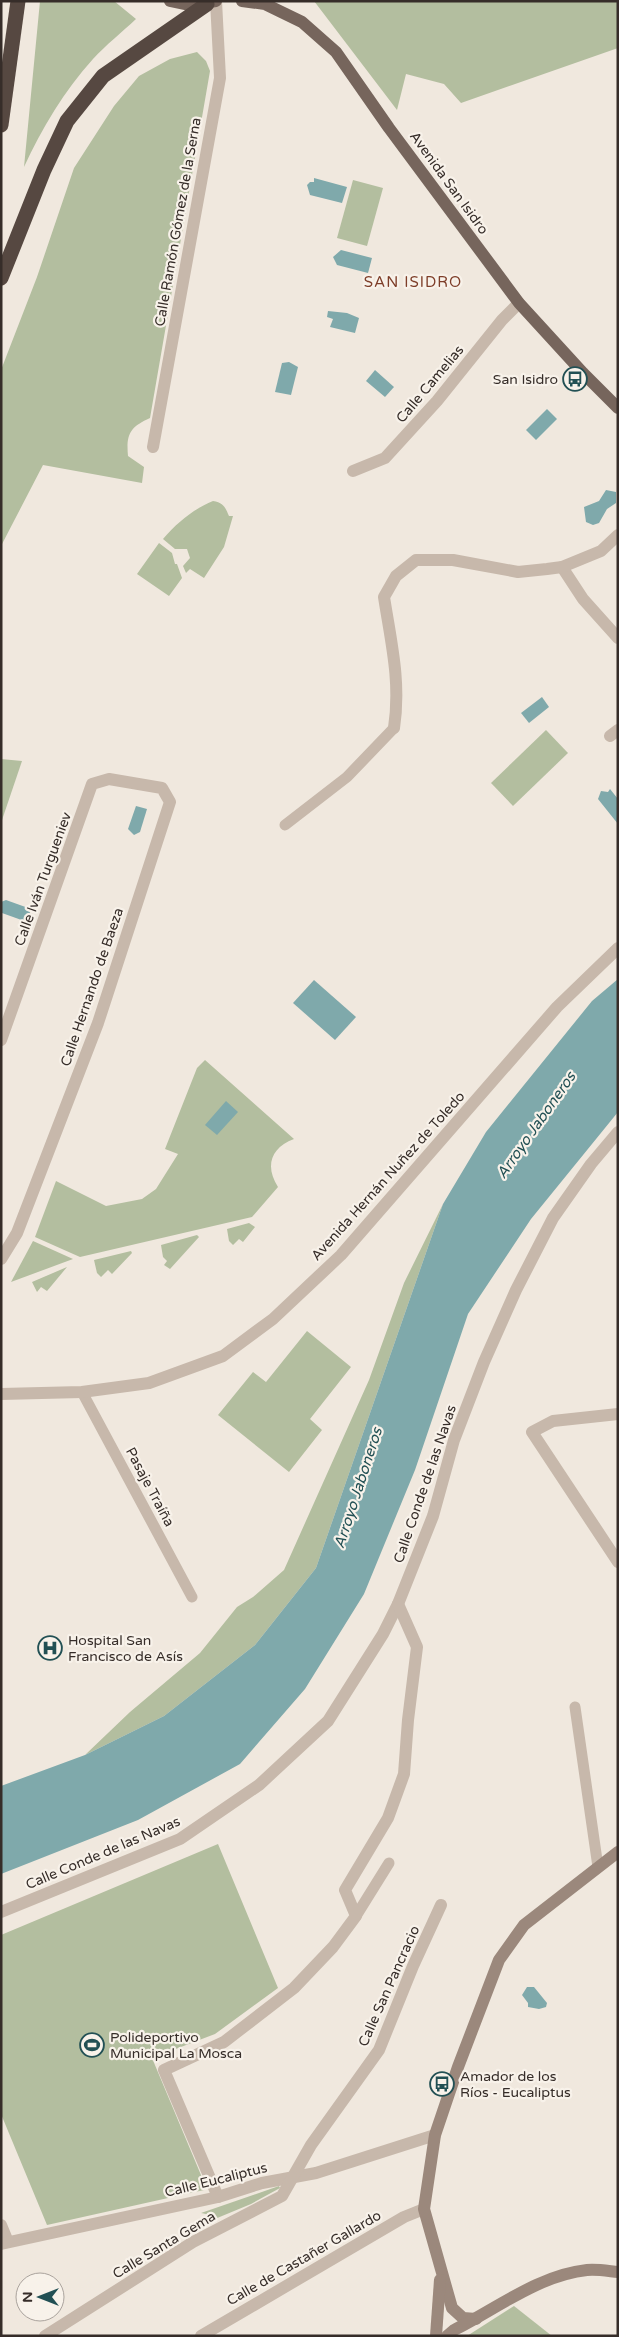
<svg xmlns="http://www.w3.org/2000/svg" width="619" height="2337" font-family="'Varela Round',sans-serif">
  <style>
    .green { fill: #b3be9f }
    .water { fill: #7fa9ab }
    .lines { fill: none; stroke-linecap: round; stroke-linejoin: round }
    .lane { stroke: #c7b8ab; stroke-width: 11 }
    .street { stroke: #c7b8ab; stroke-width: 12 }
    .secondary { stroke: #9b887c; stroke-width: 12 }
    .primary { stroke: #76655c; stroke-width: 12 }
    .highway { stroke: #564841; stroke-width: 15 }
    .labels { text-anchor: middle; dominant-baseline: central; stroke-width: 4.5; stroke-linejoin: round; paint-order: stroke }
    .street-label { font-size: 14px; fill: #362d29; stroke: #f8f2ea }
    .poi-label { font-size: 14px; fill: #362d29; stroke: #f8f2ea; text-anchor: start }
    .neighbourhood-label { font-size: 15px; letter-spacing: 1px; fill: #7e3e29; stroke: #f8f2ea }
    .water-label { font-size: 15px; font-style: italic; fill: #225054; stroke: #f8f2ea }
  </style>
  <rect width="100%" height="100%" fill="#f0e8de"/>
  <!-- green -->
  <g class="green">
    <path d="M40,1H114L136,19C122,32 106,45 93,59C64,91 42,128 24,167Z"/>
    <path d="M314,1H618V48L461,103L444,84L406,74L397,110Z"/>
    <path d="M197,52L206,61L210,71L150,418C130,427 126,434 128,456L144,467L142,483L43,465L1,546V370L37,277L74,168L114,106L139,76L170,59Z"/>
    <path d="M353,180L383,188L367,246L337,238Z"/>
    <path d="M213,501C224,503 225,507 229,516H233L224,547L204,578L190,569L186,573L183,566L190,558L187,549H175L163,539C178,522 192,510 213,501Z"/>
    <path d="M159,543L172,553L175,564H177L182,578L169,596L137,574Z"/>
    <path d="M546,730L568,753L513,806L491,783Z"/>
    <path d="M1,759L22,761L1,823Z"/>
    <path d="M205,1060L294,1139C270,1148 265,1167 278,1187L252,1217L80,1257L35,1237L56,1181L106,1206L142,1199L156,1189L178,1154L165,1149L197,1068Z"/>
    <path d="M443,1204L316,1568L255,1645L164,1716L85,1755L130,1712L200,1653L237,1607L253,1597L284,1570L369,1380L404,1283Z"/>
    <path d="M249,1223L255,1227L243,1242L239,1239L233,1245L229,1241L227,1229Z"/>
    <path d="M197,1235L199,1237L170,1269L164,1265L167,1261L163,1257L161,1245Z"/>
    <path d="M33,1241L73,1259L11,1282Z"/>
    <path d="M131,1251L132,1253L112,1274L108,1270L101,1277L97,1273L94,1260Z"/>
    <path d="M67,1267L47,1291L41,1287L37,1292L32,1282Z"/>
    <path d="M307,1331L351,1367L310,1419L322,1430L289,1472L218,1415L253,1372L266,1382Z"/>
    <path d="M218,1844L278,1988L215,2034L152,2058L206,2187L204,2190L47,2225L1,2114V1935Z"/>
    <path d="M279,2186L280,2188L251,2204L210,2221L206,2214L201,2213Z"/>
    <path d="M514,2306L552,2336H467Z"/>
  </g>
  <!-- water -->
  <g class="water">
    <path d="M314,178L347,187L342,203L310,195L307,185L310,182H314Z"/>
    <path d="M341,250L372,258L368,273L337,265L333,257Z"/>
    <path d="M328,311L347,313L359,318L355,333L330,327L333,319L327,317Z"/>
    <path d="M289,362L298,367L291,395L275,392L282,363Z"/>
    <path d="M375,370L394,387L385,397L366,381Z"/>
    <path d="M547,409L557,419L536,440L526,430Z"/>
    <path d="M606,490L616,492V503L607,509L599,523L593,525L586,522L584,507L599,501Z"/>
    <path d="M542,697L549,707L529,723L521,713Z"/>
    <path d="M610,789L618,799V824L598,799L601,791L608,792Z"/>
    <path d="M136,806L147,809L140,832L134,835L128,829Z"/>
    <path d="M6,900L31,909L27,922L2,913L1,902Z"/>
    <path d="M618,979V1112L531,1219L468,1314L415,1470L364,1594L305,1689L240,1764L138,1820L1,1874V1786L85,1755L164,1716L255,1645L316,1568L443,1204L486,1132L592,1001Z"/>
    <path d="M314,980L356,1017L335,1040L293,1003Z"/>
    <path d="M226,1101L238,1112L217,1135L205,1125Z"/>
    <path d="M527,1987H534L547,2003L546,2007L539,2009L528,2007V2003L522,1995Z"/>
  </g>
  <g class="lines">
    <!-- lane -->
    <g class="lane">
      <path d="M285,825L347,777L394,728"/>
      <path d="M82,1392L192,1597"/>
      <path d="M575,1707L598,1867"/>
      <path d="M356,1916L389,1863"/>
    </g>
    <!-- street -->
    <g class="street">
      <path d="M153,447L220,78L216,1"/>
      <path d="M353,471L385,458L437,401L502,320L519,303"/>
      <path d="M562,567L583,599L618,638"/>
      <path d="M394,728C401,682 391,642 384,597L396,576L416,560H453L518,572L547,569L562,567L601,551L618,535"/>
      <path d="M610,736L618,730"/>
      <path d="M1,1040L92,784L109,779L162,788L170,802L98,1023L17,1233L1,1259"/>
      <path d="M1,1394L82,1392L149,1383L223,1356L273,1319L341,1255L557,1007L618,948"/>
      <path d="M618,1414L553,1421L532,1432L618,1562"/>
      <path d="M1,1912L180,1839L259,1785L328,1721L383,1634L398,1604L433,1516L454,1440L484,1362L516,1290L553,1218L591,1164L618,1132"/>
      <path d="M218,2197L164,2070L224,2042L294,1988L333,1947L356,1916L345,1890L388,1818L404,1774L408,1720L417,1647L398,1604"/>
      <path d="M1,2225L8,2242"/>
      <path d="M1,2244L218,2197L262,2183L316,2173L435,2135"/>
      <path d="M45,2336L193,2242L282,2196L311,2145L379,2050L413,1966L441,1905"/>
      <path d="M201,2336L404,2217L424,2209"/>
    </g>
    <!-- secondary -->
    <g class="secondary">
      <path d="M476,2319L463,2318L452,2308L424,2209L435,2135L458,2067L499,1960L524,1925L618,1852"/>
      <path d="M436,2336L440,2280"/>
      <path d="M447,2336L454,2330C496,2309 539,2275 587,2270C597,2269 608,2271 618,2272"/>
    </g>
    <!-- primary -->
    <g class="primary">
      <path d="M170,1L189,5L216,1"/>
      <path d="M242,1L265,4L302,22L336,52L389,128L519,303L583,373L618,408"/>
    </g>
    <!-- highway -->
    <g class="highway">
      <path d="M1,125L18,1"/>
      <path d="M1,278L44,170L67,121L103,76L207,4"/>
    </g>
  </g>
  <!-- icons -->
  <defs>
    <g id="bus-ring" transform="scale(1.25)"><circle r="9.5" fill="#f8f2ea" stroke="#225054" stroke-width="1.5"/><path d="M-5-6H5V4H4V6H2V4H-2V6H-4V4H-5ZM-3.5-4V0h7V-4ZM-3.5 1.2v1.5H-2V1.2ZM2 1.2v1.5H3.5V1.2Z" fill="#225054"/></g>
    <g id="hospital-ring" transform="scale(1.25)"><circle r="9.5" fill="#f8f2ea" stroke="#225054" stroke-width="1.5"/><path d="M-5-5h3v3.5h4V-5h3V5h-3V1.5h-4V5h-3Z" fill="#225054"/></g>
    <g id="stadium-ring" transform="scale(1.25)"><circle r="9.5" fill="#f8f2ea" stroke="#225054" stroke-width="1.5"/><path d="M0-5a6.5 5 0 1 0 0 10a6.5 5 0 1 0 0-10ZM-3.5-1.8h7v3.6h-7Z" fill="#225054"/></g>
  </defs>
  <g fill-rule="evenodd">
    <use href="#bus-ring" x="575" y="379"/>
    <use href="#hospital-ring" x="50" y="1648"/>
    <use href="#stadium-ring" x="92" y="2045"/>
    <use href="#bus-ring" x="442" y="2084"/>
  </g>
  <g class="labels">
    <!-- street labels -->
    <g class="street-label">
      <text transform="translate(449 183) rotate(54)">Avenida San Isidro</text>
      <text transform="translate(178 222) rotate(-80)">Calle Ramón Gómez de la Serna</text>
      <text transform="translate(430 384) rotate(-50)">Calle Camelias</text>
      <text transform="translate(43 879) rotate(-70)">Calle Iván Turgueniev</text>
      <text transform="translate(92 987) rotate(-71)">Calle Hernando de Baeza</text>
      <text transform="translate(388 1176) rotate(-48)">Avenida Hernán Nuñez de Toledo</text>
      <text transform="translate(425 1484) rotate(-71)">Calle Conde de las Navas</text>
      <text transform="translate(150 1487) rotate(62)">Pasaje Traíña</text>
      <text transform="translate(103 1853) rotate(-23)">Calle Conde de las Navas</text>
      <text transform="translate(389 1986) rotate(-66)">Calle San Pancracio</text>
      <text transform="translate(216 2180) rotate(-14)">Calle Eucaliptus</text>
      <text transform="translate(164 2245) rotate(-31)">Calle Santa Gema</text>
      <text transform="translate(304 2258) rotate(-30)">Calle de Castañer Gallardo</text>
    </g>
    <!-- poi labels -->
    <g class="poi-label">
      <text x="558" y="379" text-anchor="end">San Isidro</text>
      <text x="68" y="1640">Hospital San<tspan x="68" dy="16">Francisco de Asís</tspan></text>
      <text x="110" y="2037">Polideportivo<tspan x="110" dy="16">Municipal La Mosca</tspan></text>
      <text x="460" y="2076">Amador de los<tspan x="460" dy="16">Ríos - Eucaliptus</tspan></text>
    </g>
    <!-- neighbourhood labels -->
    <g class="neighbourhood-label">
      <text x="413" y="282">SAN ISIDRO</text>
    </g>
    <!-- water labels -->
    <g class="water-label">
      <text transform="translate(536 1125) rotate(-55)">Arroyo Jaboneros</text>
      <text transform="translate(358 1488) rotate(-72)">Arroyo Jaboneros</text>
    </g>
  </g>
  <!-- border -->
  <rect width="619" height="2337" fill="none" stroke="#362d29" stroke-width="5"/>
  <!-- north arrow -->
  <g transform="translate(40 2297) rotate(270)"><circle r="24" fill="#f8f2ea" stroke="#aaa39d"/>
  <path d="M0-4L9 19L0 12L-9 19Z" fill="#225054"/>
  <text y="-8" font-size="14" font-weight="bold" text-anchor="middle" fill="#362d29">N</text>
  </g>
</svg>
